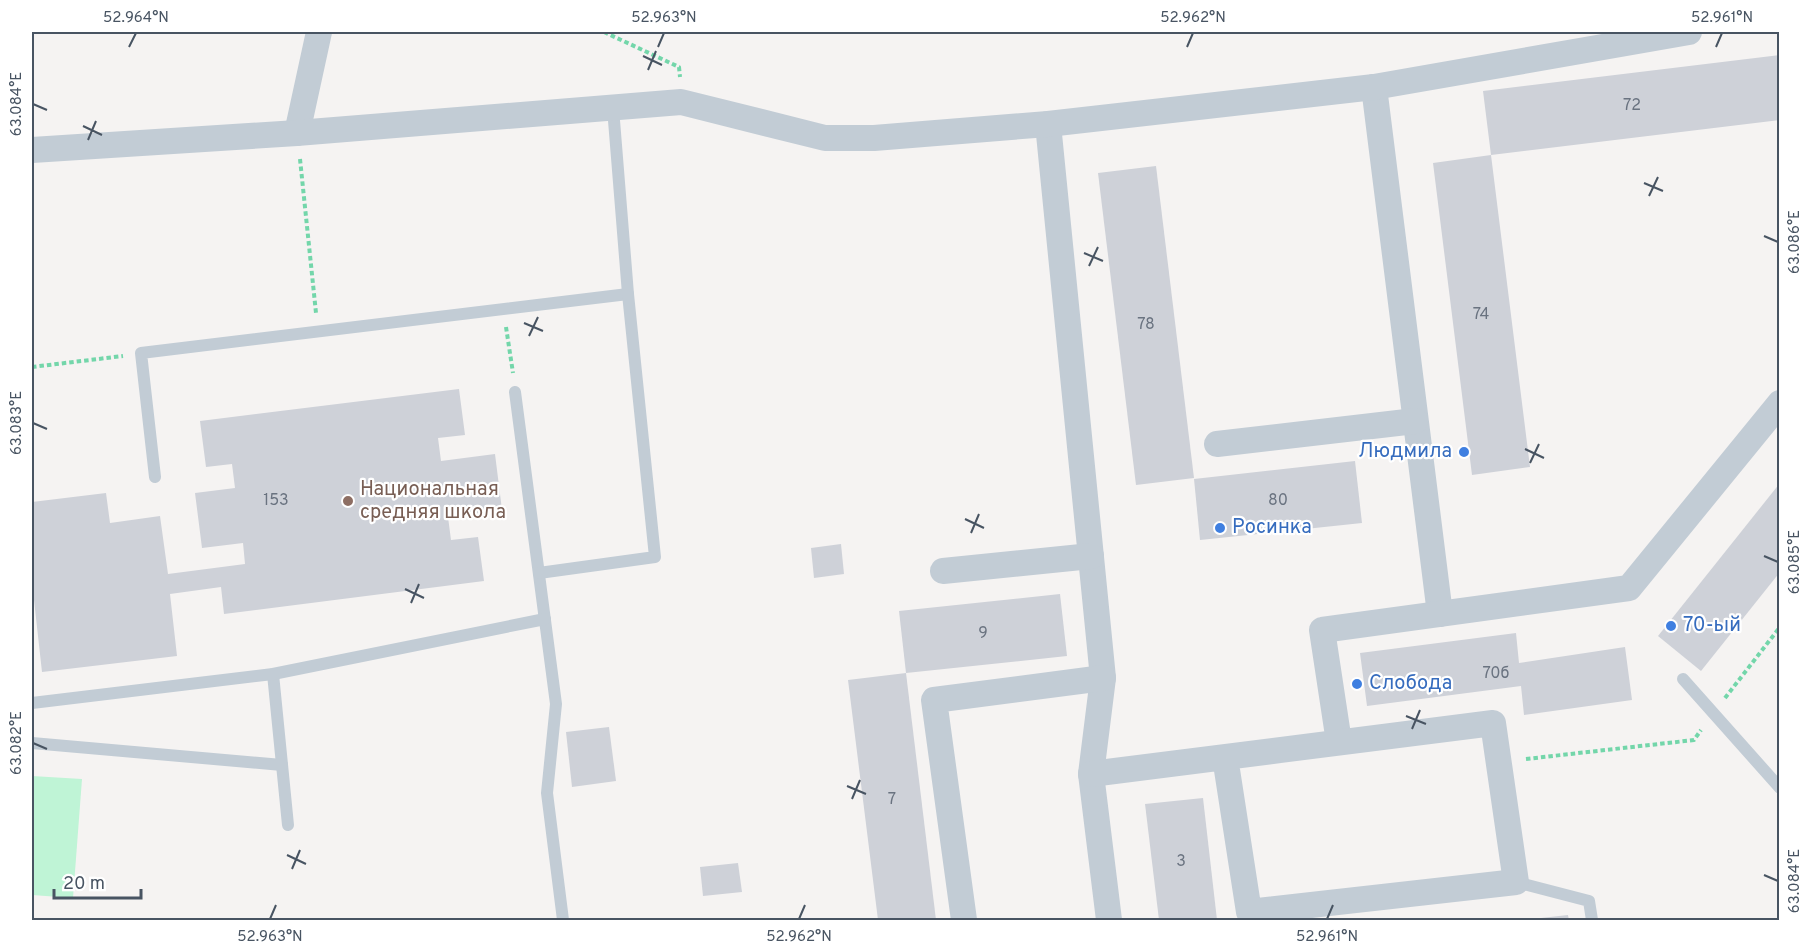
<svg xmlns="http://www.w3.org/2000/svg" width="1811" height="952" font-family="Overpass,sans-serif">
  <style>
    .green { fill: #bff4d6 }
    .building { fill: #ced1d8 }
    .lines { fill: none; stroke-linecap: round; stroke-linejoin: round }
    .path { stroke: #73d6aa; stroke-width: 4; stroke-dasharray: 4.5 3; stroke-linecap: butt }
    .service { stroke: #c2ccd5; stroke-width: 12 }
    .minor { stroke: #c2ccd5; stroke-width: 26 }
    .ticks { fill: none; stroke: #485462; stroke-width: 2 }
    .shop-dot { fill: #3f7fe0; stroke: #fff; stroke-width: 2 }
    .education-dot { fill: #8d6e63; stroke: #fff; stroke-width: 2 }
    .labels { text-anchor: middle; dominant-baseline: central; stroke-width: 4.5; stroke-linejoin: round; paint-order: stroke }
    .number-label { font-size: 16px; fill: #6a7380 }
    .shop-label { font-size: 20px; fill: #366cbe; stroke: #fff; text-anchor: start }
    .education-label { font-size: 20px; fill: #785e54; stroke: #fff; text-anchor: start }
    .neatline { fill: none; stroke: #485462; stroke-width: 2 }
    .ticks-label { font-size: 15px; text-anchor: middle; fill: #485462 }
  </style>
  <rect width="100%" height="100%" fill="#f5f3f2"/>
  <!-- green -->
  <path class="green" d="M32,776L82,779L73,898L32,895Z"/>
  <!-- building -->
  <g class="building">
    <path d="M1780,55V120L1491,155L1530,467L1472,475L1433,163L1491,155L1483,91Z"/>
    <path d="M1156,166L1194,478L1136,485L1098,173Z"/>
    <path d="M459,389L465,435L438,438L441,461L495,454L502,510L448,517L451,540L478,537L484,581L224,614L221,587L170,594L177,656L42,672L32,582V502L106,493L110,523L160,516L168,574L245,564L243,543L202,548L195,493L235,488L232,464L206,467L200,421Z"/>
    <path d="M1355,461L1362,523L1200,540L1194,479Z"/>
    <path d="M1780,483V572L1701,671L1658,636Z"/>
    <path d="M841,544L844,574L814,578L811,548Z"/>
    <path d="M1060,594L1067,656L906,673L899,611Z"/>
    <path d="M1516,633L1519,663L1625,647L1632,700L1524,715L1521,686L1367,706L1360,653Z"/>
    <path d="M906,673L936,920H878L848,680Z"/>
    <path d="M609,727L616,781L572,787L566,732Z"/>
    <path d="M1203,798L1217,920H1159L1145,804Z"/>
    <path d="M738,863L742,892L703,896L700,867Z"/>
    <path d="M1568,915L1569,920H1532V919Z"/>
  </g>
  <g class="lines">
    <!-- path -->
    <g class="path">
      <path d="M604,32L679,67L680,77"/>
      <path d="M300,159L316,313"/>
      <path d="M506,327L513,373"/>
      <path d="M32,367L123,356"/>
      <path d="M1725,698L1780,627"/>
      <path d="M1526,759L1694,740L1701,730"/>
    </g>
    <!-- service -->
    <g class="service">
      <path d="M515,392L556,704L547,793L563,920"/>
      <path d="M155,477L141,353L628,294"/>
      <path d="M539,573L655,557L628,294L613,108"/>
      <path d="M273,674L288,825"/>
      <path d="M1683,679L1780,788"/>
      <path d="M32,703L273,674L545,619"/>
      <path d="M32,743L282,765"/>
      <path d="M1516,882L1589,901L1592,920"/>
    </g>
    <!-- minor -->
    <g class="minor">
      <path d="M1374,87L1440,614"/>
      <path d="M1048,124L1103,678L1091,774L1109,920"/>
      <path d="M297,133L319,32"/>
      <path d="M32,150L297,133L681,102L825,138H874L1048,124L1374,87L1689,32"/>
      <path d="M1217,444L1415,421"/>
      <path d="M943,571L1091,556"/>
      <path d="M1339,742L1322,630L1629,588L1780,403"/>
      <path d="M1091,774L1493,723L1516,882L1249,912L1225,757"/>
      <path d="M964,920L934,700L1103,678"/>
    </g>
  </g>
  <!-- ticks -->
  <path class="ticks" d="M129,47L136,33M658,47L664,33M1187,47L1193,33M1716,47L1722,33M643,56L662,65M648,70L656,51M33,104L47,110M83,126L102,135M88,140L96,121M1644,183L1663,191M1649,196L1658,177M1764,236L1778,242M1084,253L1103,261M1089,266L1098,247M524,323L543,331M529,336L538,317M33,423L47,429M1525,449L1544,458M1530,463L1539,444M965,519L984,528M971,533L979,514M1764,556L1778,562M405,589L424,598M411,603L419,584M1406,716L1426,724M1412,729L1420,710M33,743L47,749M847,786L866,794M852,799L860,780M287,855L306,864M292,869L300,850M1764,875L1778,881M270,919L276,905M799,919L805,905M1327,919L1333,905"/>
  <!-- markers -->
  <g class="shop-dot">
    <circle cx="1464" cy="452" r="6"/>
    <circle cx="1220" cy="528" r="6"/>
    <circle cx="1671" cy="626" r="6"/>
    <circle cx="1357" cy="684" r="6"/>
  </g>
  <circle class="education-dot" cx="348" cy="501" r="6"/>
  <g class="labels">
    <!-- number labels -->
    <g class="number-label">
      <text x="1632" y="106">72</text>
      <text x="1481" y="315">74</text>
      <text x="1146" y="325">78</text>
      <text x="276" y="501">153</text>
      <text x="1278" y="501">80</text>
      <text x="983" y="634">9</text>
      <text x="1496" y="674">70б</text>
      <text x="892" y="800">7</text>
      <text x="1181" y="862">3</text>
    </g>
    <!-- shop labels -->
    <g class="shop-label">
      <text x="1452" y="452" text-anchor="end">Людмила</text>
      <text x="1232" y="528">Росинка</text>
      <text x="1683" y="626">70-ый</text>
      <text x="1369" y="684">Слобода</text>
    </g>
    <!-- education labels -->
    <g class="education-label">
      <text x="360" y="490">Национальная<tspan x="360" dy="23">средняя школа</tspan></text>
    </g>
  </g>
  <!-- border -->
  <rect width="1811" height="952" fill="none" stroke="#ffffff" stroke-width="66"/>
  <!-- scale -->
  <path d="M54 889v9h87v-9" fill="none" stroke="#485462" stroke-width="3"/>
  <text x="63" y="889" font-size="18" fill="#485462" stroke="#ffffff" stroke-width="4.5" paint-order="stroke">20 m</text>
  <rect x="33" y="33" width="1745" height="886" class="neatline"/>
  <g class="ticks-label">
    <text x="136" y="22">52.964°N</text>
    <text x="664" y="22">52.963°N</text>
    <text x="1193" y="22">52.962°N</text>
    <text x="1722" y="22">52.961°N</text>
    <text transform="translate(16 104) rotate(-90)" y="5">63.084°E</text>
    <text transform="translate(1794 242) rotate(-90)" y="5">63.086°E</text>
    <text transform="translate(16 423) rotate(-90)" y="5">63.083°E</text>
    <text transform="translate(1794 562) rotate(-90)" y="5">63.085°E</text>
    <text transform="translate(16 743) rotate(-90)" y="5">63.082°E</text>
    <text transform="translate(1794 881) rotate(-90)" y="5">63.084°E</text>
    <text x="270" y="941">52.963°N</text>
    <text x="799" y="941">52.962°N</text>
    <text x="1327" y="941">52.961°N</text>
  </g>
</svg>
